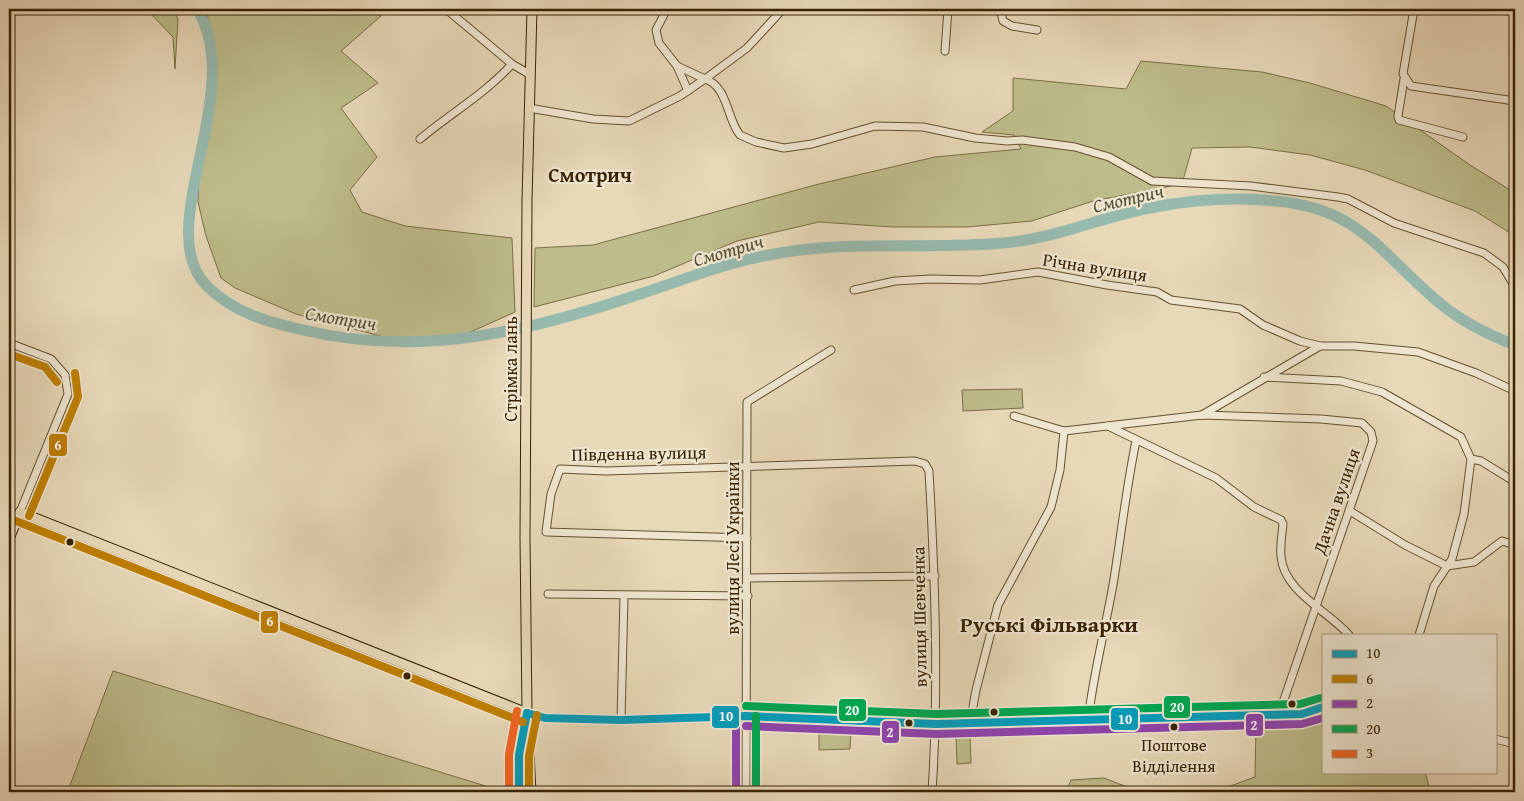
<svg xmlns="http://www.w3.org/2000/svg" width="1524" height="801" font-family="'Gentium Book Plus',serif">
  <style>
    .green { fill: #bdbc8a; stroke: #7a6f46 }
    .lines { fill: none; stroke-linecap: round; stroke-linejoin: round }
    .river { stroke: #97baaf; stroke-width: 11 }
    .minor-casing { stroke: #64502f; stroke-width: 9 }
    .major-casing { stroke: #382201; stroke-width: 11 }
    .minor { stroke: #efe6d1; stroke-width: 7 }
    .major { stroke: #e7d8b8; stroke-width: 9 }
    .bus-1-casing { stroke: #efe6d1; stroke-width: 11 }
    .bus-2-casing { stroke: #efe6d1; stroke-width: 11 }
    .bus-3-casing { stroke: #efe6d1; stroke-width: 11 }
    .bus-4-casing { stroke: #efe6d1; stroke-width: 11 }
    .bus-5-casing { stroke: #efe6d1; stroke-width: 11 }
    .bus-1 { stroke: #069cba; stroke-width: 8 }
    .bus-2 { stroke: #be7e00; stroke-width: 8 }
    .bus-3 { stroke: #8e44ad; stroke-width: 8 }
    .bus-4 { stroke: #00a651; stroke-width: 8 }
    .bus-5 { stroke: #f26522; stroke-width: 8 }
    .bus-dot { fill: #382201; stroke: #efe6d1; stroke-width: 2 }
    .labels { text-anchor: middle; dominant-baseline: central; stroke-width: 4.5; stroke-linejoin: round; paint-order: stroke }
    .bus-label { font-size: 17px; fill: #382201; stroke: #efe6d1 }
    .street-label { font-size: 18px; fill: #382201; stroke: #efe6d1 }
    .water-label { font-size: 19px; font-style: italic; fill: #545035; stroke: #efe6d1 }
    .quarter-label { font-size: 20px; font-weight: bold; fill: #382201; stroke: #efe6d1 }
    .district-label { font-size: 22px; font-weight: bold; fill: #382201; stroke: #efe6d1 }
    .line-badge { stroke: #efe6d1; stroke-width: 2 }
    .badge-label { font-size: 14px; text-anchor: middle; font-weight: bold; fill: #fff }
  </style>
  <rect width="100%" height="100%" fill="#e7d8b8"/>
  <filter id="stains"><feTurbulence type="fractalNoise" baseFrequency=".004" numOctaves="4"/><feColorMatrix values="0 0 0 0 .2 0 0 0 0 .09 0 0 0 0 .02 0 0 0 .5 -.17"/></filter>
  <radialGradient id="worn" r=".72"><stop offset=".6" stop-color="#630" stop-opacity="0"/><stop offset="1" stop-color="#630" stop-opacity=".3"/></radialGradient>
  <!-- green -->
  <g class="green">
    <path d="M143,9H173L178,19L175,69L173,37L152,15Z"/>
    <path d="M207,9H374L381,16L341,51L378,83L341,108L377,157L350,190L362,212L405,226L512,238L515,312L455,339L384,337L296,314L235,288L221,278L206,236L198,202L200,149L211,51Z"/>
    <path d="M1141,61L1262,72L1310,83L1386,106L1470,165L1515,193V236L1475,211L1365,170L1310,155L1250,147L1192,148L1182,184L1093,201L1032,221L967,227H893L819,222L737,241L654,276L534,307L535,248L593,245L819,184L935,157L1021,149L1014,135L982,132L1013,111V78L1126,89Z"/>
    <path d="M1022,389L1023,408L963,411L962,390Z"/>
    <path d="M113,671L505,792H82L69,788Z"/>
    <path d="M1323,713V772H1419L1426,775L1430,790L1437,792H1214L1255,777L1256,725L1276,729L1304,726Z"/>
    <path d="M819,731H851L850,749L819,750Z"/>
    <path d="M956,737H970L971,763L957,764Z"/>
    <path d="M1104,778L1140,792H1028L1068,787L1071,780Z"/>
  </g>
  <g class="lines">
    <!-- river -->
    <path class="river" d="M197,9C248,91 151,228 206,285C232,312 267,322 303,330C421,358 528,332 640,294C683,280 725,263 769,255C847,239 925,250 1003,243C1054,239 1101,217 1150,208C1190,200 1235,197 1276,201C1361,208 1383,257 1442,305C1464,323 1489,335 1515,345"/>
    <!-- minor casing -->
    <g class="minor-casing">
      <g id="minor">
        <path d="M446,9L512,64L529,74"/>
        <path d="M667,9L656,30L659,43L677,66L688,91"/>
        <path d="M1000,9L1003,21L1012,26L1037,30"/>
        <path d="M1414,9L1403,74L1411,86L1515,101"/>
        <path d="M945,51L948,9"/>
        <path d="M677,66L705,79L747,48L783,9"/>
        <path d="M1404,79L1398,116L1399,120L1463,137"/>
        <path d="M529,108L593,119L629,121L680,96L705,79C728,86 727,120 740,135L756,142L784,148L812,144L875,126L923,127L975,138L1007,141L1022,140L1075,147L1109,157L1152,181L1251,186L1338,197L1348,199L1394,223L1484,253L1503,267L1515,287"/>
        <path d="M420,139C451,113 486,93 512,64"/>
        <path d="M854,290L895,281L931,279L980,280L1038,272L1107,285L1157,292L1171,300L1240,309L1263,325L1300,341L1320,346H1354L1418,352L1476,373L1513,390"/>
        <path d="M9,343L51,359L65,375L68,394L20,512"/>
        <path d="M1264,377L1341,381L1382,392L1461,437L1471,459L1481,461L1515,482"/>
        <path d="M1202,415L1320,346"/>
        <path d="M1014,416L1064,431L1202,415L1321,419L1362,423L1371,432L1373,441L1279,714"/>
        <path d="M1108,426L1216,478L1254,507L1281,520L1283,524C1282,535 1280,545 1281,556C1283,591 1328,611 1349,635"/>
        <path d="M1350,511L1405,545L1447,566L1474,562L1502,541L1515,545"/>
        <path d="M747,538L546,532L551,494L560,469L606,471L915,461L925,464L929,471C935,578 939,685 932,792"/>
        <path d="M748,578L935,576"/>
        <path d="M548,594L748,596"/>
        <path d="M1419,635L1434,586L1452,559L1464,514L1471,459"/>
        <path d="M527,713L545,718L621,720L746,716L936,724L1302,714L1323,707"/>
        <path d="M621,720L624,596"/>
        <path d="M1088,721C1093,675 1105,630 1113,585C1121,537 1126,489 1136,441"/>
        <path d="M970,723L976,690L998,605L1051,507L1060,470L1064,431"/>
        <path d="M1495,739L1515,744"/>
        <path d="M746,792L747,402L831,350"/>
      </g>
    </g>
    <!-- major casing -->
    <g class="major-casing">
      <g id="major">
        <path d="M9,539L20,512L527,713"/>
        <path d="M519,792V755L525,723"/>
        <path d="M531,792L527,713L525,538L527,200L532,9"/>
      </g>
    </g>
    <!-- minor -->
    <use href="#minor" class="minor"/>
    <!-- major -->
    <use href="#major" class="major"/>
    <!-- bus-1 casing -->
    <g class="bus-1-casing">
      <g id="bus-1">
        <path d="M527,713L545,718L621,720L746,716L936,724L1302,714L1323,707"/>
        <path d="M519,792V755L527,713"/>
      </g>
    </g>
    <!-- bus-2 casing -->
    <g class="bus-2-casing">
      <g id="bus-2">
        <path d="M9,354L45,367L57,382"/>
        <path d="M29,516L78,397L75,373"/>
        <path d="M16,521L523,722"/>
        <path d="M529,792V756L537,715"/>
      </g>
    </g>
    <!-- bus-3 casing -->
    <g class="bus-3-casing">
      <g id="bus-3">
        <path d="M736,716V792"/>
        <path d="M746,726L936,734L1302,724L1323,718"/>
      </g>
    </g>
    <!-- bus-4 casing -->
    <g class="bus-4-casing">
      <g id="bus-4">
        <path d="M746,706L936,714L1300,704L1320,698"/>
        <path d="M756,716V792"/>
      </g>
    </g>
    <!-- bus-5 casing -->
    <g class="bus-5-casing">
      <path id="bus-5" d="M509,792V754L517,711"/>
    </g>
    <!-- bus-1 -->
    <use href="#bus-1" class="bus-1"/>
    <!-- bus-2 -->
    <use href="#bus-2" class="bus-2"/>
    <!-- bus-3 -->
    <use href="#bus-3" class="bus-3"/>
    <!-- bus-4 -->
    <use href="#bus-4" class="bus-4"/>
    <!-- bus-5 -->
    <use href="#bus-5" class="bus-5"/>
  </g>
  <!-- markers -->
  <g class="bus-dot">
    <circle cx="70" cy="542" r="4.5"/>
    <circle cx="407" cy="676" r="4.5"/>
    <circle cx="1292" cy="704" r="4.5"/>
    <circle cx="994" cy="712" r="4.5"/>
    <circle cx="909" cy="723" r="4.5"/>
    <circle cx="1174" cy="727" r="4.5"/>
  </g>
  <g class="labels">
    <!-- bus labels -->
    <g class="bus-label">
      <text x="1174" y="744">Поштове<tspan x="1174" dy="21">Відділення</tspan></text>
    </g>
    <!-- street labels -->
    <g class="street-label">
      <text transform="translate(1095 267) rotate(9)">Річна вулиця</text>
      <text transform="translate(510 369) rotate(-90)">Стрімка лань</text>
      <text transform="translate(639 453) rotate(-1)">Південна вулиця</text>
      <text transform="translate(1336 501) rotate(-71)">Дачна вулиця</text>
      <text transform="translate(732 548) rotate(-90)">вулиця Лесі Українки</text>
      <text transform="translate(919 617) rotate(-91)">вулиця Шевченка</text>
    </g>
    <!-- water labels -->
    <g class="water-label">
      <text transform="translate(1128 198) rotate(-13)">Смотрич</text>
      <text transform="translate(728 250) rotate(-16)">Смотрич</text>
      <text transform="translate(341 318) rotate(9)">Смотрич</text>
    </g>
    <!-- quarter labels -->
    <g class="quarter-label">
      <text x="590" y="174">Смотрич</text>
    </g>
    <!-- district labels -->
    <g class="district-label">
      <text x="1049" y="624">Руські Фільварки</text>
    </g>
  </g>
  <g class="line-badge">
    <rect x="48" y="433" width="20" height="24" rx="5" fill="#be7e00"/>
    <rect x="260" y="610" width="19" height="24" rx="5" fill="#be7e00"/>
    <rect x="1163" y="695" width="28" height="24" rx="5" fill="#00a651"/>
    <rect x="838" y="698" width="29" height="24" rx="5" fill="#00a651"/>
    <rect x="711" y="705" width="29" height="24" rx="5" fill="#069cba"/>
    <rect x="1110" y="707" width="29" height="24" rx="5" fill="#069cba"/>
    <rect x="1245" y="713" width="19" height="24" rx="5" fill="#8e44ad"/>
    <rect x="881" y="720" width="19" height="24" rx="5" fill="#8e44ad"/>
  </g>
  <g class="badge-label">
    <text x="58" y="450">6</text>
    <text x="270" y="626">6</text>
    <text x="1177" y="712">20</text>
    <text x="852" y="715">20</text>
    <text x="726" y="721">10</text>
    <text x="1125" y="724">10</text>
    <text x="1254" y="730">2</text>
    <text x="890" y="737">2</text>
  </g>
  <!-- margin -->
  <rect width="1524" height="801" fill="none" stroke="#e7d8b8" stroke-width="30"/>
  <rect x="10" y="10" width="1504" height="781" fill="none" stroke="#382201" stroke-width="2.5"/>
  <rect x="15" y="15" width="1494" height="771" fill="none" stroke="#382201"/>
  <!-- legend -->
  <rect x="1322" y="634" width="175" height="140" fill="#efe6d1" stroke="#a6987e"/>
  <rect x="1332" y="650" width="25" height="8" fill="#069cba" stroke="#a6987e"/>
  <text x="1366" y="658" font-size="15" fill="#382201">10</text>
  <rect x="1332" y="675" width="25" height="8" fill="#be7e00" stroke="#a6987e"/>
  <text x="1366" y="684" font-size="15" fill="#382201">6</text>
  <rect x="1332" y="700" width="25" height="8" fill="#8e44ad" stroke="#a6987e"/>
  <text x="1366" y="708" font-size="15" fill="#382201">2</text>
  <rect x="1332" y="725" width="25" height="8" fill="#00a651" stroke="#a6987e"/>
  <text x="1366" y="734" font-size="15" fill="#382201">20</text>
  <rect x="1332" y="750" width="25" height="8" fill="#f26522" stroke="#a6987e"/>
  <text x="1366" y="758" font-size="15" fill="#382201">3</text>
  <rect width="100%" height="100%" filter="url(#stains)"/>
  <rect width="100%" height="100%" fill="url(#worn)"/>
</svg>
